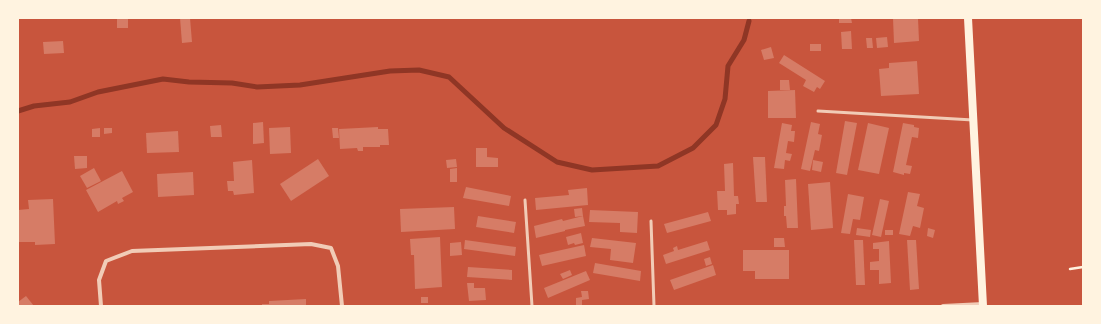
<svg xmlns="http://www.w3.org/2000/svg" width="1101" height="324" font-family="'Alegreya Sans',sans-serif">
  <style>
    .lines { fill: none; stroke-linecap: round; stroke-linejoin: round }
    .stream { stroke: #8f3625; stroke-width: 5 }
    .building { fill: #d67c66 }
    .path { stroke: #fff3e0; stroke-width: 2.5 }
    .service { stroke: #f1ccb7; stroke-width: 3 }
    .minor { stroke: #f1ccb7; stroke-width: 4 }
    .secondary { stroke: #fff3e0; stroke-width: 8 }
  </style>
  <rect width="100%" height="100%" fill="#c8553d"/>
  <g class="lines">
    <!-- stream -->
    <path class="stream" d="M18,111L34,106L70,102L98,92L163,79L189,82L232,83L257,87L300,85L390,71L419,70L449,77L504,128L557,162L592,170L658,166L693,148L716,125L725,99L728,66L744,40L749,21"/>
  </g>
  <!-- building -->
  <g class="building">
    <rect x="117" y="18" width="11" height="10"/>
    <path d="M180,18H190L192,42L182,43Z"/>
    <path d="M839,18H851L852,23H839Z"/>
    <path d="M893,18H918L919,41L894,43Z"/>
    <path d="M851,31L852,49H842L841,32Z"/>
    <path d="M887,37L888,47L877,48L876,38Z"/>
    <path d="M866,38H872L873,48H867Z"/>
    <path d="M63,41L64,53L44,54L43,42Z"/>
    <rect x="810" y="44" width="11" height="7"/>
    <path d="M771,47L774,58L764,60L761,50Z"/>
    <path d="M784,55L825,81L820,89L817,87L814,92L803,86L806,80L779,63Z"/>
    <path d="M917,61L919,94L881,96L879,69L889,68V63Z"/>
    <path d="M780,80H789L790,90H780Z"/>
    <path d="M795,90L796,118H768V91Z"/>
    <path d="M845,121L857,123L847,175L836,173Z"/>
    <path d="M263,122L264,143L253,144V123Z"/>
    <path d="M811,122L820,124L818,134L822,135L819,151L815,150L810,171L801,169Z"/>
    <path d="M782,123L792,125L791,131H795L794,142L788,141L786,153L792,154L790,161L785,160L784,169L774,168Z"/>
    <path d="M868,123L889,128L879,174L858,170Z"/>
    <path d="M903,123L914,125V127L919,128L918,138L912,137L906,165L912,166L910,174L904,173V175L893,172Z"/>
    <path d="M221,125L222,137H211L210,126Z"/>
    <path d="M290,127L291,153L270,154L269,128Z"/>
    <path d="M378,127V129H388L389,145H380V147H363V151H358L357,148L340,149L339,129Z"/>
    <path d="M100,128V137H92V129Z"/>
    <path d="M104,128H112V133L104,134Z"/>
    <path d="M332,128H338L339,138H333Z"/>
    <path d="M178,131L179,152L147,153L146,133Z"/>
    <path d="M476,148H487V157L498,158V167H476Z"/>
    <path d="M74,156H87V168L75,169Z"/>
    <path d="M753,157H765L767,202H756Z"/>
    <path d="M318,159L329,176L291,201L280,184Z"/>
    <path d="M456,159L457,167L447,168L446,160Z"/>
    <path d="M252,160L254,193L234,195L233,191H228L227,181H234L233,162Z"/>
    <path d="M813,160L823,162L821,172L812,170Z"/>
    <path d="M733,163L734,196H738L739,204H736V214L727,215V210H718L717,191H725L724,164Z"/>
    <path d="M94,168L101,181L87,188L80,176Z"/>
    <path d="M457,168V182H450V169Z"/>
    <path d="M122,171L133,192L122,198L124,201L118,204L117,201L98,212L86,190Z"/>
    <path d="M193,172L194,195L158,197L157,174Z"/>
    <path d="M796,179L798,228H787L786,216H784V206H786L785,180Z"/>
    <path d="M830,182L833,228L811,230L808,184Z"/>
    <path d="M466,187L511,196L509,206L463,198Z"/>
    <path d="M587,188L588,205L536,210L535,198L569,195L568,190Z"/>
    <path d="M908,192L920,194L917,206L924,208L920,228L913,226L910,236L899,234Z"/>
    <path d="M848,194L864,197L860,220L853,219L850,234L841,233Z"/>
    <path d="M53,199L55,244L35,245V242H18V210L29,209L28,200Z"/>
    <path d="M880,199L889,201L881,237L872,235Z"/>
    <path d="M454,207L455,229L401,232L400,209Z"/>
    <path d="M582,208L583,216L575,217L574,209Z"/>
    <path d="M590,210L638,212L637,233L620,232V223L589,222Z"/>
    <path d="M708,212L711,221L667,233L664,224Z"/>
    <path d="M478,216L516,222L514,233L476,227Z"/>
    <path d="M583,216L585,226L565,230V231L536,238L534,226L562,219L563,221Z"/>
    <path d="M857,228L871,230L870,237L856,235Z"/>
    <path d="M928,228L935,230L933,238L927,236Z"/>
    <rect x="885" y="230" width="8" height="5"/>
    <path d="M581,233L583,243L575,245L574,243L568,245L566,237Z"/>
    <path d="M440,237L442,287L415,289L414,255H411L410,239Z"/>
    <path d="M592,238L636,243L633,263L610,260L611,249L590,247Z"/>
    <path d="M774,238H784L785,247H774Z"/>
    <path d="M465,240L516,247L515,256L464,249Z"/>
    <path d="M854,240H863L865,285H856Z"/>
    <path d="M907,240H916L919,289L910,290Z"/>
    <path d="M707,241L710,250L666,264L663,255L674,251L673,248L677,246L678,250Z"/>
    <path d="M889,241L891,283L879,284V270H870V262L879,261V249H873V243Z"/>
    <path d="M461,242L462,255L450,256V243Z"/>
    <path d="M584,245L586,256L542,266L539,255Z"/>
    <path d="M743,250H789V279H755V271H743Z"/>
    <path d="M710,257L712,264L706,266L704,259Z"/>
    <path d="M595,263L641,271L640,281L593,273Z"/>
    <path d="M713,265L716,275L674,290L670,280Z"/>
    <path d="M468,267L512,270V280L467,277Z"/>
    <path d="M570,270L572,275L563,279L560,274Z"/>
    <path d="M586,271L590,280L548,298L544,288Z"/>
    <path d="M467,283H474V288H485L486,300L469,301Z"/>
    <path d="M581,291H588L589,299L582,300V306H576V298L582,297Z"/>
    <path d="M26,296L34,306H18V302Z"/>
    <rect x="421" y="297" width="7" height="6"/>
    <path d="M306,299V306H262V304H269V301Z"/>
  </g>
  <g class="lines">
    <!-- path -->
    <path class="path" d="M1070,269L1083,267"/>
    <!-- service -->
    <g class="service">
      <path d="M818,111L973,120"/>
      <path d="M525,200L532,306"/>
      <path d="M651,221L654,306"/>
    </g>
    <!-- minor -->
    <g class="minor">
      <path d="M101,306L99,280L106,261L132,251L311,244L331,248L338,266L342,306"/>
      <path d="M943,306L983,304"/>
    </g>
    <!-- secondary -->
    <path class="secondary" d="M968,18L983,306"/>
  </g>
  <!-- border -->
  <rect width="1101" height="324" fill="none" stroke="#fff3e0" stroke-width="38"/>
</svg>
